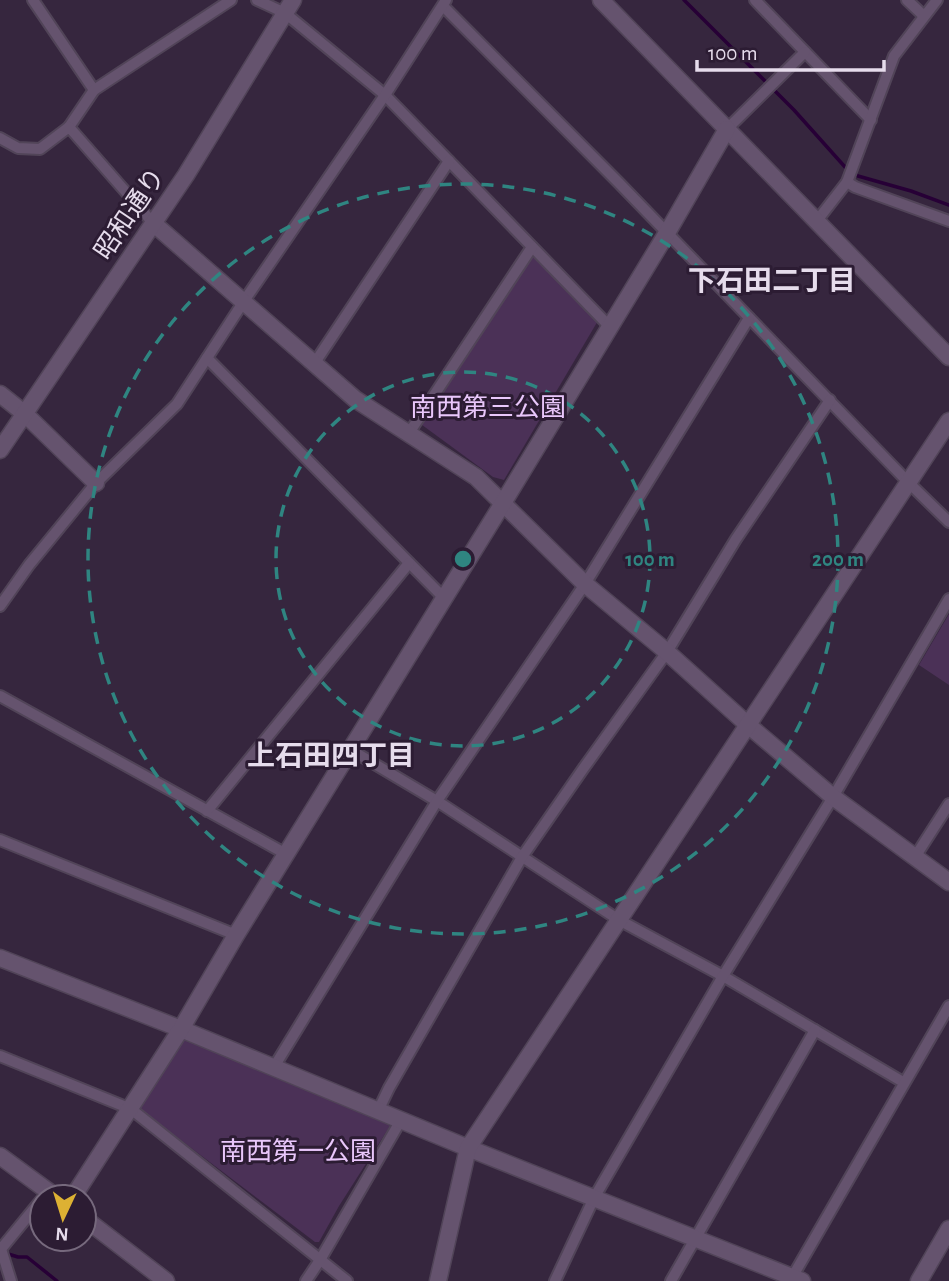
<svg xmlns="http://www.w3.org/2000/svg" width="949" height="1281" font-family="'Alegreya Sans','Noto Sans JP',sans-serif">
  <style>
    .green { fill: #4b3157 }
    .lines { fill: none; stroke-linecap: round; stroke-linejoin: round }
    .stream { stroke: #270036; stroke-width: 3.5 }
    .street-casing { stroke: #514458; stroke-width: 14 }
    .secondary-casing { stroke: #514458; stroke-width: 19 }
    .street { stroke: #65536e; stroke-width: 10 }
    .secondary { stroke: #65536e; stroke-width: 16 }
    .ring { fill: none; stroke: #2f8581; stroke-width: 3.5; stroke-dasharray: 12 9 }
    .labels { text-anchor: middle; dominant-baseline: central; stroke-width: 6; stroke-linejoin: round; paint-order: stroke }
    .street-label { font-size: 26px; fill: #e6dcec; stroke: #2c1c33 }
    .park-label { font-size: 26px; fill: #e9c7fb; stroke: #2c1c33 }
    .neighbourhood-label { font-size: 28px; font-weight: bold; fill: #e6dcec; stroke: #2c1c33 }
    .centre { fill: #2f8581; stroke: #2c1c33; stroke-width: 3.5 }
    .ring-label { font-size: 21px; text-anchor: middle; font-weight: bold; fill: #2f8581; stroke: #2c1c33; stroke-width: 6; stroke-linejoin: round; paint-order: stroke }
  </style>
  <rect width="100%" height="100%" fill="#36263e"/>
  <!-- green -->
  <g class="green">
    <path d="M533,252L599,319L504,480L493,477L418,422Z"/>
    <path d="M949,614V685L919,665Z"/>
    <path d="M187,1035L385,1121L390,1126L339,1206L319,1242H315L140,1109V1103L178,1039Z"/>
  </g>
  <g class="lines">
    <!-- stream -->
    <g class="stream">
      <path d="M684,0L794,110L845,167L858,176L911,191L949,205"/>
      <path d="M5,1253L18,1257H27L57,1281"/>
    </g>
    <!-- street casing -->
    <g class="street-casing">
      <g id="street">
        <path d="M33,0L94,90"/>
        <path d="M257,0L285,13L385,95L610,327"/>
        <path d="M755,0L871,120"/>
        <path d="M907,0L924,16"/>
        <path d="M443,6L619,183L908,482L949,522"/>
        <path d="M69,127L94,90L231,0"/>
        <path d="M727,129L805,52"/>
        <path d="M0,138L18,148L40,149L69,127L153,223"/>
        <path d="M847,182L855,187L949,221"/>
        <path d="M816,222L847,182L894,56L937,0"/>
        <path d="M207,358L444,598"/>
        <path d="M314,364L449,161"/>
        <path d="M409,433L532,247"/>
        <path d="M0,606L29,565L96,483L177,404L244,301L385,95L446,0"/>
        <path d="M0,696L286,854"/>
        <path d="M351,750L437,801L619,920L723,976L903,1082"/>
        <path d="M207,811L409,563"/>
        <path d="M0,840L236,935"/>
        <path d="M915,857L949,804"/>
        <path d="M0,1056L131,1109L347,1281"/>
        <path d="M274,1067L437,801L585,584L749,318"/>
        <path d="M378,1111L389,1088L522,857L583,769L667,652L736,539L830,400"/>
        <path d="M11,1281L1,1249L42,1199"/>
        <path d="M306,1281L320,1260L401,1120"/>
        <path d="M555,1281L594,1198L723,976L833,797L949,599"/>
        <path d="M671,1281L815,1030"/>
        <path d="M790,1281L949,1006"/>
      </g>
    </g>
    <!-- secondary casing -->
    <g class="secondary-casing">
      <g id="secondary">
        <path d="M601,0L949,357"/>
        <path d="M153,223L355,399L476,477L585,584L667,652L748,725L833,797L949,882"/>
        <path d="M0,394L25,414L96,483"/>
        <path d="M0,450L186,175L293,0"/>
        <path d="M0,958L181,1029L468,1148L802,1281"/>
        <path d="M0,1156L56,1197"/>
        <path d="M73,1197L181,1029L236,935L503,503L667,233L727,129"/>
        <path d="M84,1218L166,1281"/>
        <path d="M438,1281L468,1148L949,421"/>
        <path d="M919,1281L949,1229"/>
      </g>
    </g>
    <!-- street -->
    <use href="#street" class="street"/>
    <!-- secondary -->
    <use href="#secondary" class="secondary"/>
  </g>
  <!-- distance rings -->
  <g class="ring">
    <circle cx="463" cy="559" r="187"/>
    <circle cx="463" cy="559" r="375"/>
  </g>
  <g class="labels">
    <!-- street labels -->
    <g class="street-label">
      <text transform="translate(130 214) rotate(-56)">昭和通り</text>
    </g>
    <!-- park labels -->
    <g class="park-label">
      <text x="488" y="408">南西第三公園</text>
      <text x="298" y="1152">南西第一公園</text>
    </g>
    <!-- neighbourhood labels -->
    <g class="neighbourhood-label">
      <text x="772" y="282">下石田二丁目</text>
      <text x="331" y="757">上石田四丁目</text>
    </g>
  </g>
  <circle cx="463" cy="559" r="10" class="centre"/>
  <g class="ring-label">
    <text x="650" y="566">100 m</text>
    <text x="838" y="566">200 m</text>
  </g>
  <!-- north arrow -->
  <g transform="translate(63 1218) rotate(184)"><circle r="33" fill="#2c1c33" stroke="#76697d" stroke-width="2"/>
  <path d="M0-5L12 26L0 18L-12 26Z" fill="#ddb133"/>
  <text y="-10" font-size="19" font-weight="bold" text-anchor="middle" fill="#e6dcec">N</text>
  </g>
  <!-- scale -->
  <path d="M697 60v10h187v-10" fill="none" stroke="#e6dcec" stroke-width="3.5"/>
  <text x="708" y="60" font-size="21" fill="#e6dcec" stroke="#2c1c33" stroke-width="5" paint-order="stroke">100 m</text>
</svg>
